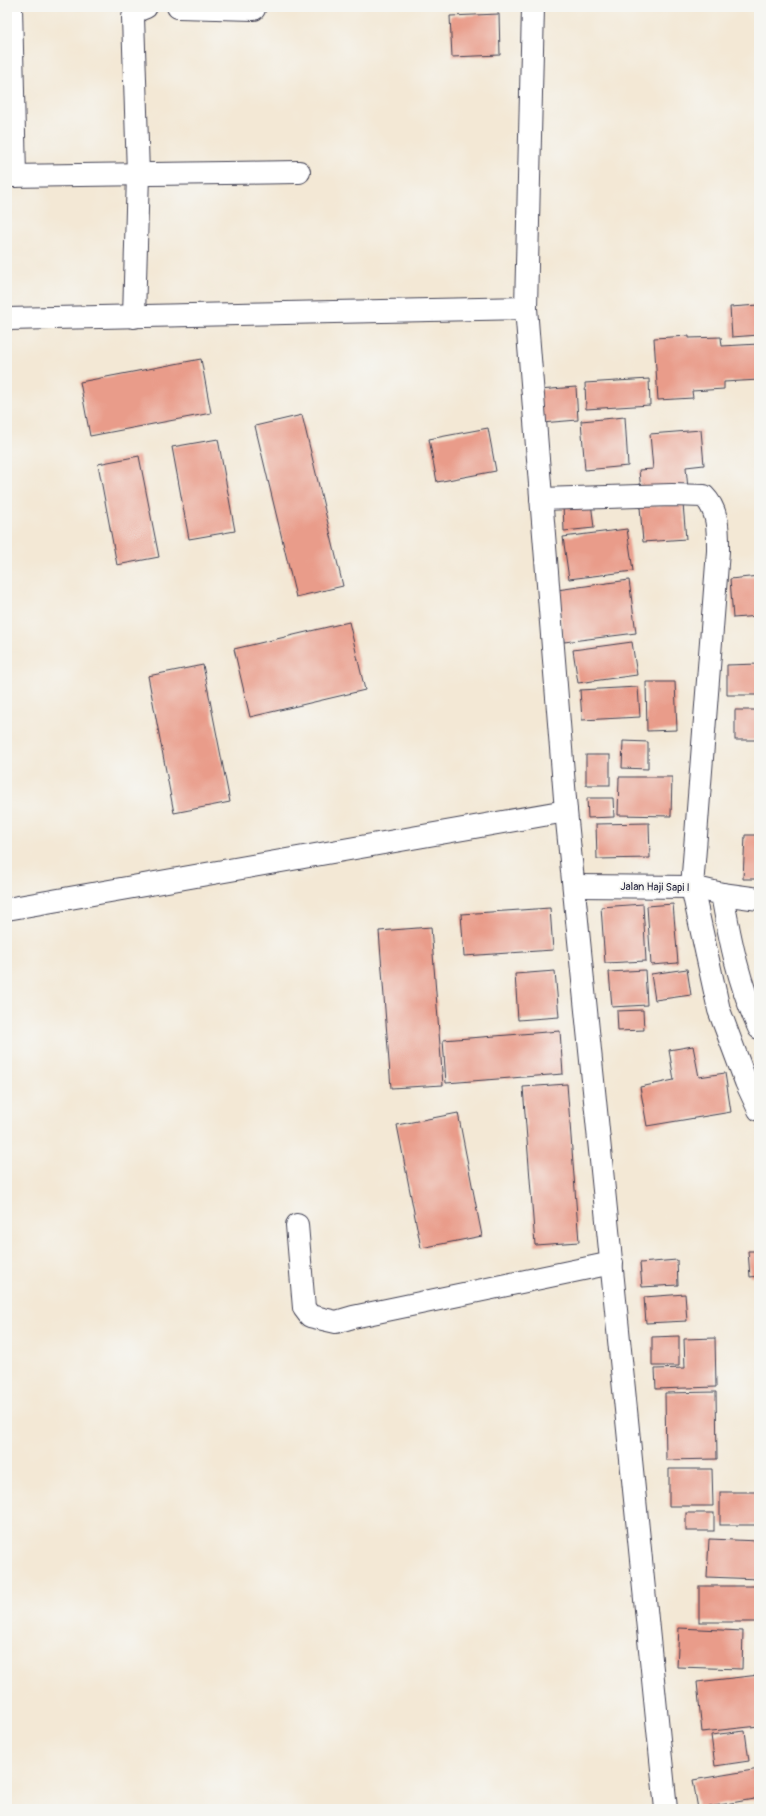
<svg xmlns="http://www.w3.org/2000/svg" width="766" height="1816" font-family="Pangolin,sans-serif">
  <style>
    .building { fill: #e99c8a }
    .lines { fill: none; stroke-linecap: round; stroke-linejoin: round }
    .street-casing { stroke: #414052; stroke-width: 24 }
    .street { stroke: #fff; stroke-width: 22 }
    .labels { text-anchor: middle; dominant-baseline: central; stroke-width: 4; stroke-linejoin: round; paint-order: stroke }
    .street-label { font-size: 11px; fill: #22223b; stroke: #f6f6f2 }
  </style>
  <rect width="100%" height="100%" fill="#f6f6f2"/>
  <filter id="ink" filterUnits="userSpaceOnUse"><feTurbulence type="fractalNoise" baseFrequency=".025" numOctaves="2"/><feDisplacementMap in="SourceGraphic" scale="8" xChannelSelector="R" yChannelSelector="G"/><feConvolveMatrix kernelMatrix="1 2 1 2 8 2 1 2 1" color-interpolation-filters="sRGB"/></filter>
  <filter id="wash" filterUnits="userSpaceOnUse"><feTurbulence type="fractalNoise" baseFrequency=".012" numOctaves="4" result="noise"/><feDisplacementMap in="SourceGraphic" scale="16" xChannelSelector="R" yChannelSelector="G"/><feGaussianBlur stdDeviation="0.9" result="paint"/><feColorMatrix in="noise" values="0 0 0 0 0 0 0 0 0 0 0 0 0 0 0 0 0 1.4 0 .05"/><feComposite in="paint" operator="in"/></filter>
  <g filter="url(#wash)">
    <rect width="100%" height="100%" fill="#f3e8d5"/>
    <g id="blocks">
      <!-- building -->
      <g class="building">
        <path d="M499,14L500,55L452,57L450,16Z"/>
        <path d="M759,305V335L732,337L730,307Z"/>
        <path d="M689,336V338L721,337L722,346L759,344V380L724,382V389L692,391L693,398L658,400L654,338Z"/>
        <path d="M201,359L211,413L90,436L80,382Z"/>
        <path d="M649,379L650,405L586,409L585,383Z"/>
        <path d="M576,387L578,420L541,423L539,390Z"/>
        <path d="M302,415L343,586L296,597L255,426Z"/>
        <path d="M625,417L628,466L585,470L581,421Z"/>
        <path d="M488,428L496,471L437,482L429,439Z"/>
        <path d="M701,430L704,465L686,467L688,489L641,492L639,470L653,469L650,434Z"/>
        <path d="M218,439L235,531L189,539L172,447Z"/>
        <path d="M139,456L159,557L117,565L98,464Z"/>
        <path d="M591,502L594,528L564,531L563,504Z"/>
        <path d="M683,504L686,539L643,542L640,507Z"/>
        <path d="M627,529L633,571L569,579L563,537Z"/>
        <path d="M759,576V616L733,618L730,579Z"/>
        <path d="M629,580L636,633L564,642L557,590Z"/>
        <path d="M349,622L365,690L250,717L234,649Z"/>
        <path d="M632,642L637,675L578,683L573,650Z"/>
        <path d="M759,664V695H727V665Z"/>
        <path d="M203,665L230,802L174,813L148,676Z"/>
        <path d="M646,682H675L677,730L647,731Z"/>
        <path d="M638,687L640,717L582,720L580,690Z"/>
        <rect x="735" y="710" width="24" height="30"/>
        <path d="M623,741L648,742V769L622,768Z"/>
        <rect x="586" y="755" width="24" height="30"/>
        <path d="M619,777H672L671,816L618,815Z"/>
        <path d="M587,798H613L614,817L588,818Z"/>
        <path d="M649,823L650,858L597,859L596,824Z"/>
        <path d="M745,835H759V879H743Z"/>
        <path d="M643,904L646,961L605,963L601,907Z"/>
        <path d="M673,904L678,963L651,965L647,906Z"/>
        <path d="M550,908L553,950L464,956L461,914Z"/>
        <path d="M431,927L443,1085L391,1088L379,931Z"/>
        <path d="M687,969L691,995L655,1000L651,974Z"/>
        <path d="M645,970L647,1005L612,1007L609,972Z"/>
        <path d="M555,971L559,1017L518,1020L515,974Z"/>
        <path d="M643,1010L644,1030L618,1031L617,1011Z"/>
        <path d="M560,1031L563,1074L446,1083L443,1040Z"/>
        <path d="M693,1046L699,1077L725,1073L731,1112L647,1126L640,1087L674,1080L669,1050Z"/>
        <path d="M567,1084L579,1242L535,1245L523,1087Z"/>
        <path d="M458,1113L482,1236L421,1248L397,1125Z"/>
        <path d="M748,1251H759V1276L750,1277Z"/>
        <path d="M677,1260L678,1285L642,1287L640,1263Z"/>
        <path d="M685,1294L687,1321L646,1323L644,1297Z"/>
        <path d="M679,1336V1366H652V1337Z"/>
        <path d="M715,1338L716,1387L656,1389L655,1369L685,1368L684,1339Z"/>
        <path d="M716,1392L717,1459L666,1460L665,1393Z"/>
        <path d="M669,1469H712L713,1506H669Z"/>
        <rect x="720" y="1492" width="39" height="33"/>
        <rect x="686" y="1513" width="28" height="18"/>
        <path d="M709,1539L759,1541V1579L707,1577Z"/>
        <rect x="699" y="1586" width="59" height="36"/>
        <path d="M679,1628L743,1631L742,1669L677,1667Z"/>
        <path d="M759,1675V1726L702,1732L697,1682Z"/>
        <path d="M745,1731L749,1761L715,1766L711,1735Z"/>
        <path d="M759,1769V1798L698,1809L693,1780Z"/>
      </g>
    </g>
  </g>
  <g filter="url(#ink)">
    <use href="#blocks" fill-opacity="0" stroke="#414052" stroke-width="1"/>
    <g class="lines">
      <!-- street casing -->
      <g class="street-casing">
        <g id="street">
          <path d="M11,7L15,176"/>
          <path d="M178,7L254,9"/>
          <path d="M533,7L526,308L566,811L666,1809"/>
          <path d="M7,176L299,172"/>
          <path d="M134,317L138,174L133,17L136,11L146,7"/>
          <path d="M7,319L526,308"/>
          <path d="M541,499L672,495L704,496C719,511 718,532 718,551L692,887L719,1010L746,1082L759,1110"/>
          <path d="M575,886L692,887L722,894L759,899"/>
          <path d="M722,894C730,940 739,985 759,1028"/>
          <path d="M7,909L566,811"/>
          <path d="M297,1225L304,1308L310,1316L336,1322L353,1317L612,1263"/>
        </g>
      </g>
      <!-- street -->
      <use href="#street" class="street"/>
    </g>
  </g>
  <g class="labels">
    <!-- street labels -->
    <g class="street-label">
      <text transform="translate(655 887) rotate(1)">Jalan Haji Sapi I</text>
    </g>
  </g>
  <!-- margin -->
  <rect width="766" height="1816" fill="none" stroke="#f6f6f2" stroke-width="24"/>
</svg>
